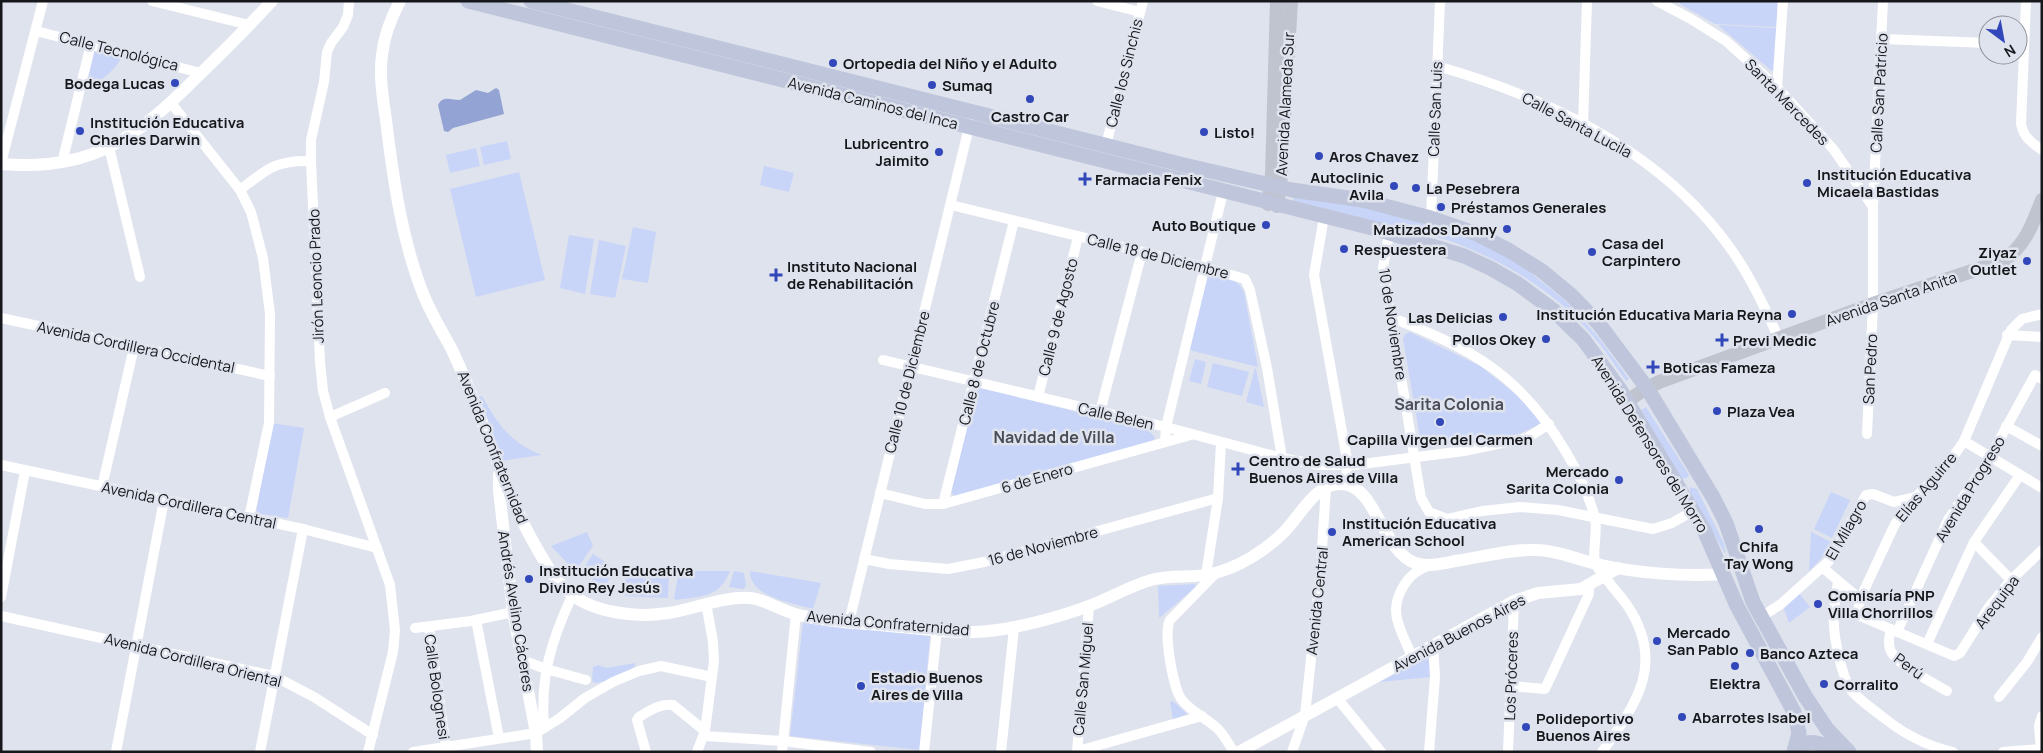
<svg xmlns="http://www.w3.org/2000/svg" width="2043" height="753" font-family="Manrope,sans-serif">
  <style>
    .green { fill: #c8d5f8 }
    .water { fill: #92a3d4 }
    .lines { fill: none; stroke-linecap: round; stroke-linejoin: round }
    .minor { stroke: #fff; stroke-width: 10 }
    .tertiary { stroke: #fff; stroke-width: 12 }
    .secondary { stroke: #c0c4cf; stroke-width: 14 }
    .primary { stroke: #bfc6db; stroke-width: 15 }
    .poi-dot { fill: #3248ba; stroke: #dfe3ee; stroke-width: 2 }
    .labels { text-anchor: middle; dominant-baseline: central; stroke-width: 5; stroke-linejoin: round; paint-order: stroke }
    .street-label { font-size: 15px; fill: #16171b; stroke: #dfe3ee }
    .poi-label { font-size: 15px; font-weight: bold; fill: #16171b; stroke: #dfe3ee; text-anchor: start }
    .neighbourhood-label { font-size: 16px; font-weight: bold; fill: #4a4d56; stroke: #dfe3ee }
  </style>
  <rect width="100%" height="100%" fill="#dfe3ee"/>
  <!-- green -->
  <g class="green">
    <path d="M1680,1H1777V27L1715,24L1680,4Z"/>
    <path d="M1718,25L1777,28L1776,69L1772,71Z"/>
    <path d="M92,50L122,57C114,72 100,81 85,89Z"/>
    <path d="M507,141L511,159L484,165L480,147Z"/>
    <path d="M476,148L480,166L450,173L446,155Z"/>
    <path d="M764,166L794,173L789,192L760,185Z"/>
    <path d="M519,172L545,280L476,297L450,189Z"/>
    <path d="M1294,195L1384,211L1470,238L1521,265L1566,301L1599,338L1629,379L1626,381C1615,366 1605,349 1592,335C1555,291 1501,259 1447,240L1293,202Z"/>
    <path d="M633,227L656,232L648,283L622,279Z"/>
    <path d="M569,235L594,239L585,294L560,288Z"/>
    <path d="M599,240L626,246L615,298L590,294Z"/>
    <path d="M1208,273C1223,277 1237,277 1244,292L1258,367L1189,350Z"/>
    <path d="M1410,332L1480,366L1518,396L1542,423L1519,434L1422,449L1403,339L1405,334Z"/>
    <path d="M1195,359L1206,362L1201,384L1189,381Z"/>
    <path d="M1213,363L1249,372L1242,396L1207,387Z"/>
    <path d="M1255,368L1256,369L1264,407L1246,402Z"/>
    <path d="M981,387L1149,431L1155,437L1153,442L956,498L951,492L976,390Z"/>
    <path d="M482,396C498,424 510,443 542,455L500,461L476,398Z"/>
    <path d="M1646,407L1689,475L1687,478L1681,479L1641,410Z"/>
    <path d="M272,423L304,428L288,518L256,513Z"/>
    <path d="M1690,487L1697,489L1724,544L1726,555L1690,493Z"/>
    <path d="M1831,492L1850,500L1832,538L1814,529Z"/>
    <path d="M587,532L593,546L575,571L551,546Z"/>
    <path d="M1811,532L1831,542L1821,559L1809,571Z"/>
    <path d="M593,554L616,569L604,587L581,572Z"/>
    <path d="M626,569L669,571L668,598L625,596Z"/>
    <path d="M679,571H730C720,598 700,596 676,600L674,598Z"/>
    <path d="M734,571L744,573L746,585L744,589L729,587Z"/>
    <path d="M750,571L821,583L813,609C793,603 749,597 750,571Z"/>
    <path d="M1195,584L1196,587L1159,618L1158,586Z"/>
    <path d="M1799,593L1810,607L1789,623L1783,606Z"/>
    <path d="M803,622L930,636L920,750L790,736Z"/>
    <path d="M1427,656L1431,660V677L1380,682Z"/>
    <path d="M635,663V666L632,669L605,681L596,683L592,681L593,667L598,665L607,668Z"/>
    <path d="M1172,701L1174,702L1187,714L1173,720L1170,702Z"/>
  </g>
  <!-- water -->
  <path class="water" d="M496,88L499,90L504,114L453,128L448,132L444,131L438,105C443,95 451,100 460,100L476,90L488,93Z"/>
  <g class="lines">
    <!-- minor -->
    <g class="minor">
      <path d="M152,1L249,25"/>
      <path d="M349,1L348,15L343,27L331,43L327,52L324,82L311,140V161L320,362L323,391L330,417L390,585L395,630L393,652L368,752"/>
      <path d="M1097,1L1140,12"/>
      <path d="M1657,1L1691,19L1726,41L1777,87L1834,150L1873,207"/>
      <path d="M2026,1L2021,124C2024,138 2031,142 2042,150"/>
      <path d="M36,31L201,73"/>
      <path d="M1882,39L1988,43"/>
      <path d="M1437,66C1553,99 1672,157 1739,261C1755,286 1767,312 1779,339"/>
      <path d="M1777,87L1783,1"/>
      <path d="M171,103L240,190L251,212L263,258L270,314L269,423L249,518"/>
      <path d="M1583,125L1587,1"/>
      <path d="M1106,145L1143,1"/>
      <path d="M109,147L140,277"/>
      <path d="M1,163L43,1"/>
      <path d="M62,163L91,44"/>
      <path d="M240,190C267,169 275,160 311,161"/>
      <path d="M951,205L1204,267L1245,279L1250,290L1267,368L1282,458"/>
      <path d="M1324,217L1314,275L1348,465L1344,484"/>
      <path d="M1431,218L1440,1"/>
      <path d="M1389,234L1383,268L1421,498L1429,512L1447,519L1482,511L1520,507L1558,510L1653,529L1672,523L1693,511"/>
      <path d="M2042,314L2022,319L2011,330L1964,441L1948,464L1916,497L1895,524L1860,599L1858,612L1860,616L1954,656L1960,653L1989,607L2011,580L2042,550"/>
      <path d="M1390,317C1472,349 1520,374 1566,452C1578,472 1589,495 1595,518C1598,532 1592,552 1595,563C1598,571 1621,596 1627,605C1666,663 1637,703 1602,752"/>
      <path d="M1,318L270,376"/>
      <path d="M2007,335L2042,337"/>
      <path d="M883,360L1166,427L1282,458L1319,465H1354L1464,451L1527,438L1549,424"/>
      <path d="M1038,397L1078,237"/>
      <path d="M1100,412L1142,252"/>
      <path d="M330,417L385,393"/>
      <path d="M2006,426L2042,446"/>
      <path d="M1867,434L1873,304V207L1883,1"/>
      <path d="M1964,441L2042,488"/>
      <path d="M1165,442L1166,427L1223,192"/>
      <path d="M1,465L303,529L377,548"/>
      <path d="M102,487L134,347"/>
      <path d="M880,493L925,504H943L1191,435"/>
      <path d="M943,504L1014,221"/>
      <path d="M1974,542L2011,580"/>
      <path d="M864,559L889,564L948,569L984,562L1036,548L1218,498"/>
      <path d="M1823,568L1860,599"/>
      <path d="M1215,574L1170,620C1163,632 1173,689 1182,700C1191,712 1208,719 1218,729C1225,736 1229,745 1234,752"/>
      <path d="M1206,575L1218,498L1221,443"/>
      <path d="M1838,582C1832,615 1832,629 1840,662C1843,671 1845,682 1851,690C1860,701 1873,709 1884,718C1904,734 1927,746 1953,752"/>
      <path d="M1,597L25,471"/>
      <path d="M1,616L274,676L314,697L373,735"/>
      <path d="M1761,617L1781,604L1829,561L1866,495L1873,494L1894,502L1916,497"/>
      <path d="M476,620L499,738"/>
      <path d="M849,622L970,123"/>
      <path d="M429,627L446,747"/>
      <path d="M415,628L471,621L513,612"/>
      <path d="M1891,629C1889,636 1888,643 1890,649C1894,664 1934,683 1947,691"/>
      <path d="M1897,632L1948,520L1990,457L2035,375L2042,379"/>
      <path d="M1927,644L1974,542L2020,475"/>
      <path d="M1412,657C1402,631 1387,613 1403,587C1410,575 1417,570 1430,565"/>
      <path d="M522,660L546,669L586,680"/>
      <path d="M1510,686L1545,689L1589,594V586"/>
      <path d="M1999,697L2027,662L2042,637"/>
      <path d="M1337,698L1381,752"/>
      <path d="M544,728C540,677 551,641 572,596"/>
      <path d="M704,736L783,741L871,752"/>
      <path d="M1078,751L1202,716"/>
      <path d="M116,752L164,500"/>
      <path d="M260,752L303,529"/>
      <path d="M413,752L536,733L560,718L585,698L613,682L639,671L661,666L712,677"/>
      <path d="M646,752L637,720L639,717C649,711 661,703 673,705L705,731"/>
      <path d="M697,752L705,731L714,661L713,642L706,603"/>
      <path d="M782,752L796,614"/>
      <path d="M924,752L937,630"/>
      <path d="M1001,752L1014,628"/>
      <path d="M1077,752L1089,606"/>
      <path d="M1292,752L1305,715L1321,565L1326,487"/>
      <path d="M1429,752L1435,677L1433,645"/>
      <path d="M1508,752L1514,601"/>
      <path d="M2003,752L2040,749"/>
      <path d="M2041,752L2039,726L2042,716"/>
    </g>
    <!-- tertiary -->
    <g class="tertiary">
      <path d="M400,1C391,18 384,35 382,55C379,77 383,99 386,120C393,178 402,242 424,296C431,313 441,330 450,346C481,408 498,477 531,538C542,557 552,577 569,592C592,613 637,618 668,613C696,609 721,596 751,598C766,600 780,610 795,614C825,622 859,623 889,626C917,628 946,633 974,632C1009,631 1061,617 1094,604C1114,596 1134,584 1155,579C1173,575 1193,578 1211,574C1238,568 1265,551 1284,532C1300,516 1315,484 1340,484C1376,483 1381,550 1415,563C1429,568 1447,562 1462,560C1486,556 1512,549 1537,550C1558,550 1580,561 1601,565C1636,573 1687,577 1723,574"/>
      <path d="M1,164C92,172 136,138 197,77C223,52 248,27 272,1"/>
      <path d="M499,475V491L513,612L536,733L537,752"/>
      <path d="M1239,752L1514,601L1538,593L1581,589L1618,568"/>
    </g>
    <!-- secondary -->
    <g class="secondary">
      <path d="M1268,204L1272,174L1277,1"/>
      <path d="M1277,206L1281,175L1291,1"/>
      <path d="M1627,401L1647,388L1659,382L1873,304L2005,260C2027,242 2032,225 2042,200"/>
    </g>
    <!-- primary -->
    <g class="primary">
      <path d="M468,1L1380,230L1464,256L1490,268L1518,284L1553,310L1583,339L1621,391L1704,530L1737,606L1794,712L1799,733L1794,752"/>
      <path d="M531,1L1184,165L1292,190L1362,200L1431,218L1477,234L1510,251L1542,271L1571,295L1599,324L1647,388L1714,499L1726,523L1753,602L1805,696L1827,729L1849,752"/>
      <path d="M1795,749C1809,736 1824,745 1839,752"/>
    </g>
  </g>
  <!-- markers -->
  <g class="poi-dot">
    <circle cx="833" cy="63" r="5"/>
    <circle cx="175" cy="83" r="5"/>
    <circle cx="932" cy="85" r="5"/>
    <circle cx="1030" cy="99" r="5"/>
    <circle cx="80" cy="131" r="5"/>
    <circle cx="1204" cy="132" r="5"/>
    <circle cx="939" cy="152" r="5"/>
    <circle cx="1319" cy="156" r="5"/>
    <path d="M1082.5 171.5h5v5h5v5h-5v5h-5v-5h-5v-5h5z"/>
    <circle cx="1807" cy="183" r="5"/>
    <circle cx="1394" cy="186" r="5"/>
    <circle cx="1416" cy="188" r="5"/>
    <circle cx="1441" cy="207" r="5"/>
    <circle cx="1266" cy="225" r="5"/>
    <circle cx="1507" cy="229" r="5"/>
    <circle cx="1344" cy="249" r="5"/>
    <circle cx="1592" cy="252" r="5"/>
    <circle cx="2027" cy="261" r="5"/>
    <path d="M773.5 267.5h5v5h5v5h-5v5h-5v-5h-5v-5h5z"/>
    <circle cx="1792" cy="314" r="5"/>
    <circle cx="1503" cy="317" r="5"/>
    <circle cx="1546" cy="339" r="5"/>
    <path d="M1719.5 332.5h5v5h5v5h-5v5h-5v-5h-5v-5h5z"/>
    <path d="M1650.5 359.5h5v5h5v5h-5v5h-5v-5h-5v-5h5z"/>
    <circle cx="1717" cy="411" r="5"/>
    <circle cx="1440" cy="422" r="5"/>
    <path d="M1235.5 461.5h5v5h5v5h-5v5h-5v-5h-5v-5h5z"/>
    <circle cx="1619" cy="480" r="5"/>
    <circle cx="1759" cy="529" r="5"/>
    <circle cx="1332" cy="532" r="5"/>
    <circle cx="529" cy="579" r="5"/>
    <circle cx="1818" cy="604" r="5"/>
    <circle cx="1657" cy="641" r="5"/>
    <circle cx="1750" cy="653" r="5"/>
    <circle cx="1735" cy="666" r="5"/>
    <circle cx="1824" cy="684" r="5"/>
    <circle cx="861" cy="686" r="5"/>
    <circle cx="1682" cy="717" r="5"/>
    <circle cx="1526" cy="727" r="5"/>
  </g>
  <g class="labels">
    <!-- street labels -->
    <g class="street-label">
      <text transform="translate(119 51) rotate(14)">Calle Tecnológica</text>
      <text transform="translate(1124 73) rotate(-76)">Calle los Sinchis</text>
      <text transform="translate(1879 93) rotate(-87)">Calle San Patricio</text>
      <text transform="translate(1787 102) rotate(46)">Santa Mercedes</text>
      <text transform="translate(873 103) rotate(14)">Avenida Caminos del Inca</text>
      <text transform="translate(1285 104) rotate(-87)">Avenida Alameda Sur</text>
      <text transform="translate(1435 109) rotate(-88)">Calle San Luis</text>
      <text transform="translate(1577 125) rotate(28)">Calle Santa Lucila</text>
      <text transform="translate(1158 256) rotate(14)">Calle 18 de Diciembre</text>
      <text transform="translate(316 276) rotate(-92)">Jirón Leoncio Prado</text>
      <text transform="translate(1891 299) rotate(-19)">Avenida Santa Anita</text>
      <text transform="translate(1058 317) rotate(-76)">Calle 9 de Agosto</text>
      <text transform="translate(1393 324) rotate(81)">10 de Noviembre</text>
      <text transform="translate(136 347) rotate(12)">Avenida Cordillera Occidental</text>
      <text transform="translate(979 363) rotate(-76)">Calle 8 de Octubre</text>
      <text transform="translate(1870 369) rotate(-87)">San Pedro</text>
      <text transform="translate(907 382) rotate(-76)">Calle 10 de Diciembre</text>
      <text transform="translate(1116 416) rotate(13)">Calle Belen</text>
      <text transform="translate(1650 444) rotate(58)">Avenida Defensores del Morro</text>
      <text transform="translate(493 447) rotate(68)">Avenida Confraternidad</text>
      <text transform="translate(1037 478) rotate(-16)">6 de Enero</text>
      <text transform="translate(1926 487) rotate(-50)">Elías Aguirre</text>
      <text transform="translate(1970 489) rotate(-59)">Avenida Progreso</text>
      <text transform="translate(189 505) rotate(12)">Avenida Cordillera Central</text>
      <text transform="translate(1846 530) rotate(-60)">El Milagro</text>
      <text transform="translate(1043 546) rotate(-15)">16 de Noviembre</text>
      <text transform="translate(1317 601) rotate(-84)">Avenida Central</text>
      <text transform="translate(1997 602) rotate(-53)">Arequipa</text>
      <text transform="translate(516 611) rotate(81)">Andrés Avelino Cáceres</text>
      <text transform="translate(888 623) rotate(5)">Avenida Confraternidad</text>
      <text transform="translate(1459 633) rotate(-28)">Avenida Buenos Aires</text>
      <text transform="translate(193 660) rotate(14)">Avenida Cordillera Oriental</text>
      <text transform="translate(1909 666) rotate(37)">Perú</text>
      <text transform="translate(1511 676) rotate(-88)">Los Próceres</text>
      <text transform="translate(1083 679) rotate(-85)">Calle San Miguel</text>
      <text transform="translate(437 687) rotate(82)">Calle Bolognesi</text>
    </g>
    <!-- poi labels -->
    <g class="poi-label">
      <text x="843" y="63">Ortopedia del Niño y el Adulto</text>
      <text x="165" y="83" text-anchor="end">Bodega Lucas</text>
      <text x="942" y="85">Sumaq</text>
      <text x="1030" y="116" text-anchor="middle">Castro Car</text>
      <text x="90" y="122">Institución Educativa<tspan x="90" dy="17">Charles Darwin</tspan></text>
      <text x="1214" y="132">Listo!</text>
      <text x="929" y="143" text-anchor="end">Lubricentro<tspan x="929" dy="17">Jaimito</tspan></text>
      <text x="1329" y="156">Aros Chavez</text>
      <text x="1817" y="174">Institución Educativa<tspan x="1817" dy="17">Micaela Bastidas</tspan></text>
      <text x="1384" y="177" text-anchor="end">Autoclinic<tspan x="1384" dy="17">Avila</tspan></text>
      <text x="1095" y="179">Farmacia Fenix</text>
      <text x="1426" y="188">La Pesebrera</text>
      <text x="1451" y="207">Préstamos Generales</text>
      <text x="1256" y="225" text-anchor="end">Auto Boutique</text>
      <text x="1497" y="229" text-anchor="end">Matizados Danny</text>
      <text x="1602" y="243">Casa del<tspan x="1602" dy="17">Carpintero</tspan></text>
      <text x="1354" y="249">Respuestera</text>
      <text x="2017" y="252" text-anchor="end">Ziyaz<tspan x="2017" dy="17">Outlet</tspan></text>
      <text x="787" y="266">Instituto Nacional<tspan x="787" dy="17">de Rehabilitación</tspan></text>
      <text x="1782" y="314" text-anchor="end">Institución Educativa Maria Reyna</text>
      <text x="1493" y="317" text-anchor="end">Las Delicias</text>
      <text x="1536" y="339" text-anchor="end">Pollos Okey</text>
      <text x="1733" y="340">Previ Medic</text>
      <text x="1663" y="367">Boticas Fameza</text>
      <text x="1727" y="411">Plaza Vea</text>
      <text x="1440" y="439" text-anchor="middle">Capilla Virgen del Carmen</text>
      <text x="1249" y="460">Centro de Salud<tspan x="1249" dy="17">Buenos Aires de Villa</tspan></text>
      <text x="1609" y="471" text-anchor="end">Mercado<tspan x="1609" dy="17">Sarita Colonia</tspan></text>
      <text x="1342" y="523">Institución Educativa<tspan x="1342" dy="17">American School</tspan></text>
      <text x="1759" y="546" text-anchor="middle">Chifa<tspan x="1759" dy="17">Tay Wong</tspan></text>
      <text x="539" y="570">Institución Educativa<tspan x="539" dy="17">Divino Rey Jesús</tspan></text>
      <text x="1828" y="595">Comisaría PNP<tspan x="1828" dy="17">Villa Chorrillos</tspan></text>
      <text x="1667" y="632">Mercado<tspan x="1667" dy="17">San Pablo</tspan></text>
      <text x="1760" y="653">Banco Azteca</text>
      <text x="871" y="677">Estadio Buenos<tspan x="871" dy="17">Aires de Villa</tspan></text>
      <text x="1735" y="683" text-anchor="middle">Elektra</text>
      <text x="1834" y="684">Corralito</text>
      <text x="1692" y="717">Abarrotes Isabel</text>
      <text x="1536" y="718">Polideportivo<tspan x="1536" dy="17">Buenos Aires</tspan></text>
    </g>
    <!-- neighbourhood labels -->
    <g class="neighbourhood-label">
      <text x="1449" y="404">Sarita Colonia</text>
      <text x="1054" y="437">Navidad de Villa</text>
    </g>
  </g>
  <!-- border -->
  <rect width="2043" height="753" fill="none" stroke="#16171b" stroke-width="5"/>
  <!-- north arrow -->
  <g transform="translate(2003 40) rotate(148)"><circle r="24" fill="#dfe3ee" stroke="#8f919a"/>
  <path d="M0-4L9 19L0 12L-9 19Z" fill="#3248ba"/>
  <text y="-8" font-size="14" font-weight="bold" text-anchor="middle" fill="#16171b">N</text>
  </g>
</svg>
